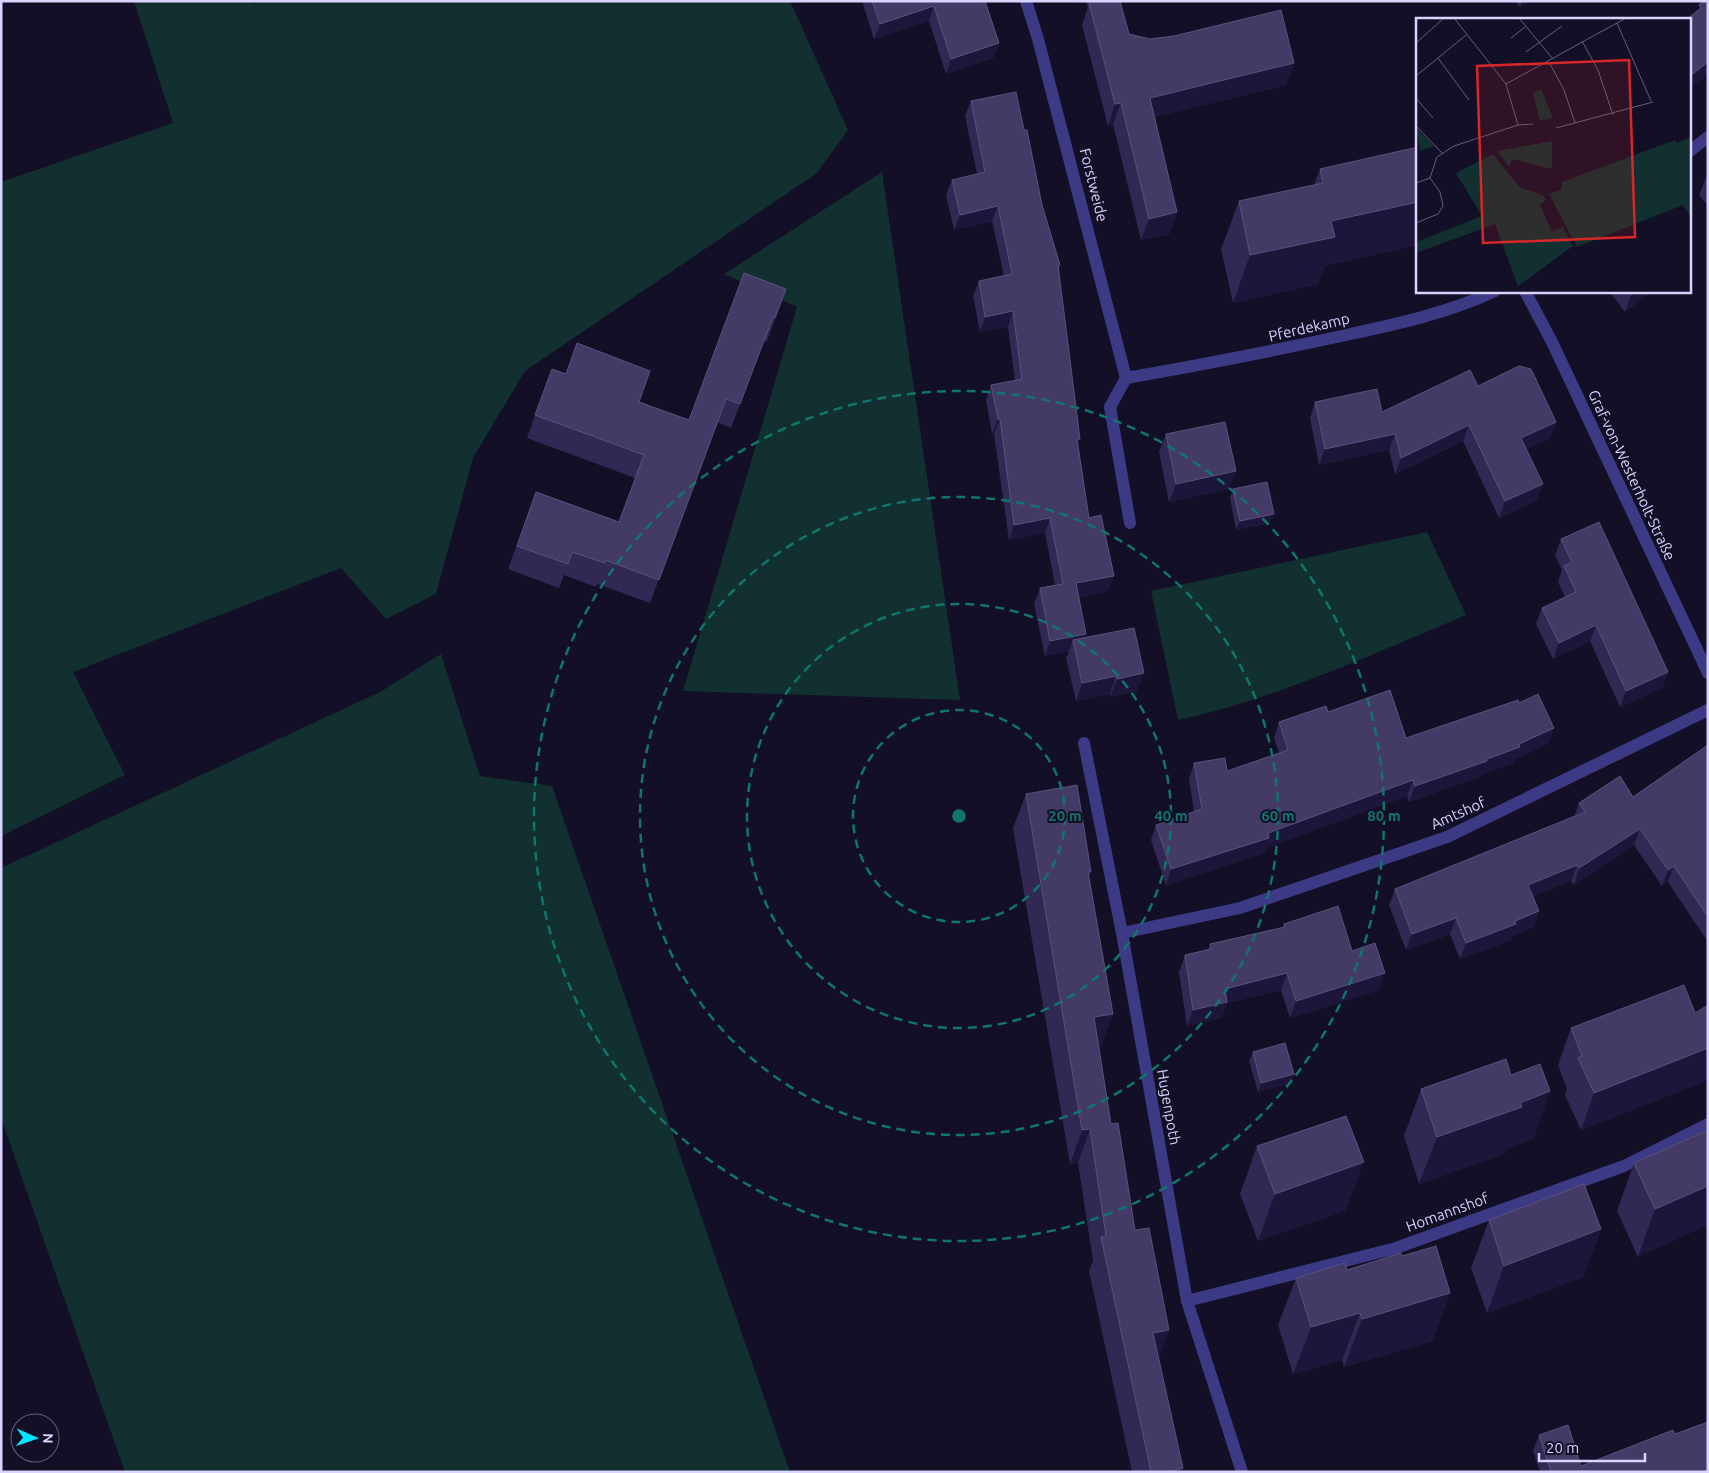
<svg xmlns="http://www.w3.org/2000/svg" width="1709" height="1473" font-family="Ubuntu,sans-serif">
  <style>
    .green { fill: #12302f }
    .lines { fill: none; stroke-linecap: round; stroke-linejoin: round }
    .service { stroke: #3d3a85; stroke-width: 12 }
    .minor { stroke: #3d3a85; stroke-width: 12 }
    .wall { fill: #312854 }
    .shaded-wall { fill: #1d163a }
    .building { fill: #433a66; stroke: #5a527e }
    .ring { fill: none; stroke: #0f766e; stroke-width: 2.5; stroke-dasharray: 9 6 }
    .labels { text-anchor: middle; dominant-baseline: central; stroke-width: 4; stroke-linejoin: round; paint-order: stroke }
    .street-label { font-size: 15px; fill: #d9d4ff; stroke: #130f26 }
    .inset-road { fill: none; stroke: #625e7d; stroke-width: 1 }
    .view { fill: #d62828; fill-opacity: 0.15; stroke: #d62828; stroke-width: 2.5 }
    .inset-edge { fill: none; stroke: #d9d4ff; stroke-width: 2.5 }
    .centre { fill: #0f766e; stroke: #130f26; stroke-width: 2.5 }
    .ring-label { font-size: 15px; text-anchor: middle; font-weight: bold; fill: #0f766e; stroke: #130f26; stroke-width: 4; stroke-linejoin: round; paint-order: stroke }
  </style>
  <rect width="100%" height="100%" fill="#130f26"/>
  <!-- green -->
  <g class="green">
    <path d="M134,1H252L253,5L256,1H790L848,130L817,173L525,371L473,458L436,594L386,619L341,568L73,672L125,775L1,836V182L173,123Z"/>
    <path d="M882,172L960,700L683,691L797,307L724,274Z"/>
    <path d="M1427,532L1466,615C1373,654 1278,698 1178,720L1151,591Z"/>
    <path d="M441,654L480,776L552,786L790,1472H125L1,1118V868L380,692Z"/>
  </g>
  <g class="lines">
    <!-- service -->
    <path class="service" d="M1126,378L1110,407L1130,523"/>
    <!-- minor -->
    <g class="minor">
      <path d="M1026,1L1038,39L1126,378C1200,365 1273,351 1346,335C1397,324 1448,313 1495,291"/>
      <path d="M1690,151L1708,137"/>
      <path d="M1525,291L1552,342L1708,673"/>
      <path d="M1084,743L1122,933L1187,1301L1242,1472"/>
      <path d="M1122,933L1240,908L1447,837L1708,710"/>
      <path d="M1187,1301L1396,1248L1624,1166L1708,1124"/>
    </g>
  </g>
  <!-- wall -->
  <g class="wall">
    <path d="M862,1H985L999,43L993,58L946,74L929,21L874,39Z"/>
    <path d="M1085,1H1120L1129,34L1150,39L1294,63L1286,85L1154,117L1177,212L1169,234L1141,240L1113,124L1108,126L1082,25L1088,7Z"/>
    <path d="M1515,1H1528L1520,7Z"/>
    <path d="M971,101L1024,130L1042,205L1060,265L1058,270L1078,446L1089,518L1108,591L1079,597L1084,638L1137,691L1110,697V694L1076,701L1066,658L1069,651L1045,656L1034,604L1040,588L1055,585L1045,533L1009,540L994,434H992L986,400L991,385L1015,381L1008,327L980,332L973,296L979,281L1004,276L992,221L954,230L946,195L952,180L977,174L965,116Z"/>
    <path d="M1418,147V245L1324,266L1318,284L1233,303L1221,249L1239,201L1314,185L1320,169Z"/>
    <path d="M1708,175V206L1699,195L1706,177Z"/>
    <path d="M786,289L767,341H764L731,428L717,422L650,603L597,584L596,587L564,575L559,588L508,569L536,492L619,522L635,478L527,438L535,415L689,420Z"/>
    <path d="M1609,291H1652L1625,312Z"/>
    <path d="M1478,386L1556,422L1550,438L1526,449L1537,500L1499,518L1463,441L1395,474L1389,450L1319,465L1310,418L1315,402L1382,412Z"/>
    <path d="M1166,434L1229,489L1169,502L1159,452Z"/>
    <path d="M1233,489L1270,523L1236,530L1230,498Z"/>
    <path d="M1561,539L1668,672L1662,688L1620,707L1590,641L1553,659L1536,624L1542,608L1565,597L1558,582L1562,570L1555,555Z"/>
    <path d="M1519,703L1554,728L1548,743L1515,759L1514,763L1482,774L1481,776L1409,802L1407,796L1266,848L1264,853L1166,885L1151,840L1156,825L1194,812L1189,779L1194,763L1227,771L1279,753L1274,738L1279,722L1328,712L1406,738Z"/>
    <path d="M1708,745V942L1668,882L1662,886L1634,845L1574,885L1571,881L1533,896L1539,911L1534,927L1512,936L1511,940L1460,959L1450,934L1406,950L1389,905L1395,889L1574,817L1579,803L1633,797Z"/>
    <path d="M1026,794L1089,879L1113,1014L1100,1048H1099L1111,1124L1135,1230L1159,1359L1183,1468L1182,1472H1132L1089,1271L1093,1261L1078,1163L1070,1164L1013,828Z"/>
    <path d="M1284,924L1352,951L1379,990L1290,1018L1281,990L1227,1003L1221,1018L1187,1026L1179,972L1185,955L1208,950L1210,944L1283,927Z"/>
    <path d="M1571,1028L1703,1082L1581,1130L1565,1095L1567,1089L1558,1065Z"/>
    <path d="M1253,1052L1294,1074L1291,1083L1258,1092L1249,1061Z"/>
    <path d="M1511,1075L1550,1091L1533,1139L1506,1149L1504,1154L1419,1184L1404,1136L1421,1089Z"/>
    <path d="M1708,1130L1638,1257L1617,1211L1634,1163Z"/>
    <path d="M1257,1146L1346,1210L1258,1241L1240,1194Z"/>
    <path d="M1489,1220L1601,1229L1583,1277L1487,1313L1471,1268Z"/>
    <path d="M1347,1270L1433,1341L1344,1367L1342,1360L1293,1374L1278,1325L1296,1278Z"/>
    <path d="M1675,1434L1708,1472H1540L1533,1451L1539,1435L1581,1466Z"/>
  </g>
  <!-- shaded-wall -->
  <g class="shaded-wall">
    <path d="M1522,1H1528L1520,7Z"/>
    <path d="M934,6L929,21L874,39L880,24Z"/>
    <path d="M999,43L993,58L946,74L951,59Z"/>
    <path d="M1708,62V75L1690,88V76Z"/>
    <path d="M1294,63L1286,85L1142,120L1150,98Z"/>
    <path d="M1121,103L1113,124L1108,126L1115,104Z"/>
    <path d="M1418,202V245L1324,266L1318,284L1233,303L1250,255L1331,221Z"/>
    <path d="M998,206L992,221L954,230L960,215Z"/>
    <path d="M1177,212L1169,234L1141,240L1149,219Z"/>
    <path d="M1636,291H1652L1625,312L1631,295Z"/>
    <path d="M1013,311L1008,327L980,332L985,317Z"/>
    <path d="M998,419H1000L994,434H992Z"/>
    <path d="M1556,422L1550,438L1515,455L1521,438Z"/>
    <path d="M1469,425L1463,441L1395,474L1401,458Z"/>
    <path d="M1395,434L1389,450L1319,465L1325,449Z"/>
    <path d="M1077,439H1080L1075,454Z"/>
    <path d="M1236,471L1229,489L1169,502L1176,484Z"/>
    <path d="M1543,484L1537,500L1499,518L1505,501Z"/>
    <path d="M1274,514L1270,523L1236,530L1240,521Z"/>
    <path d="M1050,518L1045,533L1009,540L1014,525Z"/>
    <path d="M1114,576L1108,591L1070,598L1076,583Z"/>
    <path d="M1596,625L1590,641L1553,659L1559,643Z"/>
    <path d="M1086,634L1080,649L1073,640L1069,651L1045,656L1050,641Z"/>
    <path d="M1668,672L1662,688L1620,707L1626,691Z"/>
    <path d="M1144,673L1137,691L1110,697L1117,679Z"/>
    <path d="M1116,676L1110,694L1076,701L1082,683Z"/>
    <path d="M1554,728L1548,743L1515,759L1514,763L1482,774L1481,776L1409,802L1415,786L1487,759Z"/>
    <path d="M1413,780L1407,796L1266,848L1264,853L1166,885L1171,869Z"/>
    <path d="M1640,829L1634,845L1574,885L1579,868Z"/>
    <path d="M1577,865L1571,881L1523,901L1528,885Z"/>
    <path d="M1674,866L1668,882L1662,886L1668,870Z"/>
    <path d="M1088,872H1091L1079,905Z"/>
    <path d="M1539,911L1534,927L1512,936L1511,940L1460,959L1466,943Z"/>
    <path d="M1456,918L1450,934L1406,950L1412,934Z"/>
    <path d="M1287,973L1281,990L1227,1003L1221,1018L1187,1026L1193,1010L1225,989Z"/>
    <path d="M1385,973L1379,990L1290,1018L1296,1001Z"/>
    <path d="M1113,1014L1100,1048L1082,1051L1094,1017Z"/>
    <path d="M1708,1048V1078L1703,1082L1581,1130L1594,1093Z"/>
    <path d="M1294,1074L1291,1083L1258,1092L1261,1083Z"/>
    <path d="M1550,1091L1533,1139L1506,1149L1504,1154L1419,1184L1437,1137Z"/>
    <path d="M1090,1129L1078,1163L1070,1164L1082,1130Z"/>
    <path d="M1364,1162L1346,1210L1258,1241L1275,1194Z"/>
    <path d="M1708,1186V1225L1638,1257L1655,1209Z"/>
    <path d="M1601,1229L1583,1277L1487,1313L1504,1266Z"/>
    <path d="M1450,1293L1433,1341L1344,1367L1362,1319Z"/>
    <path d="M1360,1313L1342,1360L1293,1374L1311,1327Z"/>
    <path d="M1169,1330L1157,1364L1153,1333Z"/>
    <path d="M1183,1468L1182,1472H1168Z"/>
  </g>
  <!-- building -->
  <g class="building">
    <path d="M872,1H985L999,43L951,59L934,6L880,24Z"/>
    <path d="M1094,1H1120L1129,34L1150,39L1174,36L1281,10L1294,63L1150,98L1177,212L1149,219L1121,103L1115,104L1089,3Z"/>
    <path d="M1704,1H1708V62L1690,76V19H1687L1701,8L1699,5Z"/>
    <path d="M1016,92L1024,130H1027L1042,205L1060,265H1058L1080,439H1077L1089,518L1101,515L1114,576L1076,583L1086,634L1050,641L1040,588L1063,584L1050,518L1014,525L1000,419H998L991,385L1022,379L1013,311L985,317L979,281L1012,274L998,206L960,215L952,180L985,172L971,101Z"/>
    <path d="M1418,147V202L1331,221L1335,237L1250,255L1239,201L1323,183L1320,169Z"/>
    <path d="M744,273L786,289L775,318L773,317L740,404L726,399L659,580L605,560V563L572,552L568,564L517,546L536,492L619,522L644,455L535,415L552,369L566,374L577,343L650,371L639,402L689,420Z"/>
    <path d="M1629,291H1636L1631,295Z"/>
    <path d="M1519,366L1531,369L1556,422L1521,438L1543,484L1505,501L1469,425L1401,458L1395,434L1325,449L1315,402L1377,389L1382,412L1470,370L1478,386Z"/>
    <path d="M1225,422L1236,471L1176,484L1166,434Z"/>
    <path d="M1267,482L1274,514L1240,521L1233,489Z"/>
    <path d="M1599,522L1668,672L1626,691L1596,625L1559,643L1542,608L1576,592L1564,566L1572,562L1561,539Z"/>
    <path d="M1134,628L1144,673L1117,679L1116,676L1082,683L1073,640Z"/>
    <path d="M1390,690L1406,738L1518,700L1519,703L1538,694L1554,728L1519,744L1520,747L1487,759V761L1415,786L1413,780L1268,833L1269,838L1171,869L1156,825L1202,809L1194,763L1225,758L1227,771L1288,750L1279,722L1326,706L1328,712Z"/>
    <path d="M1708,745V917L1674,866L1668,870L1640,829L1579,868L1577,865L1528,885L1539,911L1515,921L1516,924L1466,943L1456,918L1412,934L1395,889L1585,812L1579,803L1620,776L1633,797Z"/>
    <path d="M1077,785L1091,872H1088L1113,1014L1094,1017L1111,1124L1118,1123L1135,1230L1149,1228L1169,1330L1153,1333L1183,1468L1168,1472H1151L1101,1237L1106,1236L1090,1129L1082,1130L1026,794Z"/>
    <path d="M1338,906L1352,951L1375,943L1385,973L1296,1001L1287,973L1225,989L1227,1002L1193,1010L1185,955L1211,949L1210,944L1285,927L1284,924Z"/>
    <path d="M1684,985L1695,1013L1708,1005V1048L1594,1093L1578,1058L1582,1056L1571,1028Z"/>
    <path d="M1285,1043L1294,1074L1261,1083L1253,1052Z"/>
    <path d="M1506,1059L1511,1075L1540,1064L1550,1091L1520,1103L1522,1107L1437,1137L1421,1089Z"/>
    <path d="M1346,1116L1364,1162L1275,1194L1257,1146Z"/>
    <path d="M1708,1130V1186L1655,1209L1634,1163Z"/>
    <path d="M1584,1184L1601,1229L1504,1266L1489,1220Z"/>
    <path d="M1436,1246L1450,1293L1362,1319L1360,1313L1311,1327L1296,1278L1345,1263L1347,1270L1401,1253L1402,1256Z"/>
    <path d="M1708,1422V1471L1706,1472H1551L1539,1435L1568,1425L1581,1466L1673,1430L1675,1434Z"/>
  </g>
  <!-- distance rings -->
  <g class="ring">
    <circle cx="959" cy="816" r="106"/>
    <circle cx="959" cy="816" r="212"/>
    <circle cx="959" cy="816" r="319"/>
    <circle cx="959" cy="816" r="425"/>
  </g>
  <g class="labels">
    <!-- street labels -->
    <g class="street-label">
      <text transform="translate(1094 185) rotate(76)">Forstweide</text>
      <text transform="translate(1309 327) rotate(-13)">Pferdekamp</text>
      <text transform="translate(1632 475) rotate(65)">Graf-von-Westerholt-Straße</text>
      <text transform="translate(1458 813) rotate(-24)">Amtshof</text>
      <text transform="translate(1169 1107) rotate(80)">Hugenpoth</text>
      <text transform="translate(1447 1212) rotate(-20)">Homannshof</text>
    </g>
  </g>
  <!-- overview -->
  <g transform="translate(1416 18)">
    <rect width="275" height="275" fill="#130f26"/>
    <path d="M125,71L137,100L124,103L117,75ZM0,110L18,128L4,133ZM275,119V199L267,187L161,229L133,176L145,172L146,164L259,122L261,125ZM136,123V151L96,141L93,149L82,133ZM77,136L103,169L127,177L130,182L124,187L136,214L147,209L157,228L102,268L79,206L0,235V224L66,198L40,155Z" fill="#12302f"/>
    <path class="inset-road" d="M38,0L90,66L102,107M103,0L137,41M201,5L235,83M95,20L109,9M166,23L182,52L197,97M0,25L28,0M110,34L146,8M22,40L53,82M133,44L148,72L159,105M0,58L50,17M90,66L210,0M0,80L17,100M0,108L26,135M140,110L237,84M0,165L14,160L21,139L38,128L102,107L117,106M0,205L22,196L27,188L24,174L14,160"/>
    <path class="view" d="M213,42L219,219L67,225L61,48Z"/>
    <rect width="275" height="275" class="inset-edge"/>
  </g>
  <circle cx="959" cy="816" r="8" class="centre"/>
  <g class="ring-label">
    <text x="1065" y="821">20 m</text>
    <text x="1171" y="821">40 m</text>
    <text x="1278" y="821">60 m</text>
    <text x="1384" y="821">80 m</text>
  </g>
  <!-- border -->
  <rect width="1709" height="1473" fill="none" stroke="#d9d4ff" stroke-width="5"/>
  <!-- north arrow -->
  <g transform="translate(35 1438) rotate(92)"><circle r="24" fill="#130f26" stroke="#625e7d"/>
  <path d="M0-4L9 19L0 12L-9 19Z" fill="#00e5ff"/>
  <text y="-8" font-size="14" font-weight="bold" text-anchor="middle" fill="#d9d4ff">N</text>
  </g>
  <!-- scale -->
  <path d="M1539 1453v8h106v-8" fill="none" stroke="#d9d4ff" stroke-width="2.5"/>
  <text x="1546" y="1453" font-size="15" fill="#d9d4ff" stroke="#130f26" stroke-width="4" paint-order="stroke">20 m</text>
</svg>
